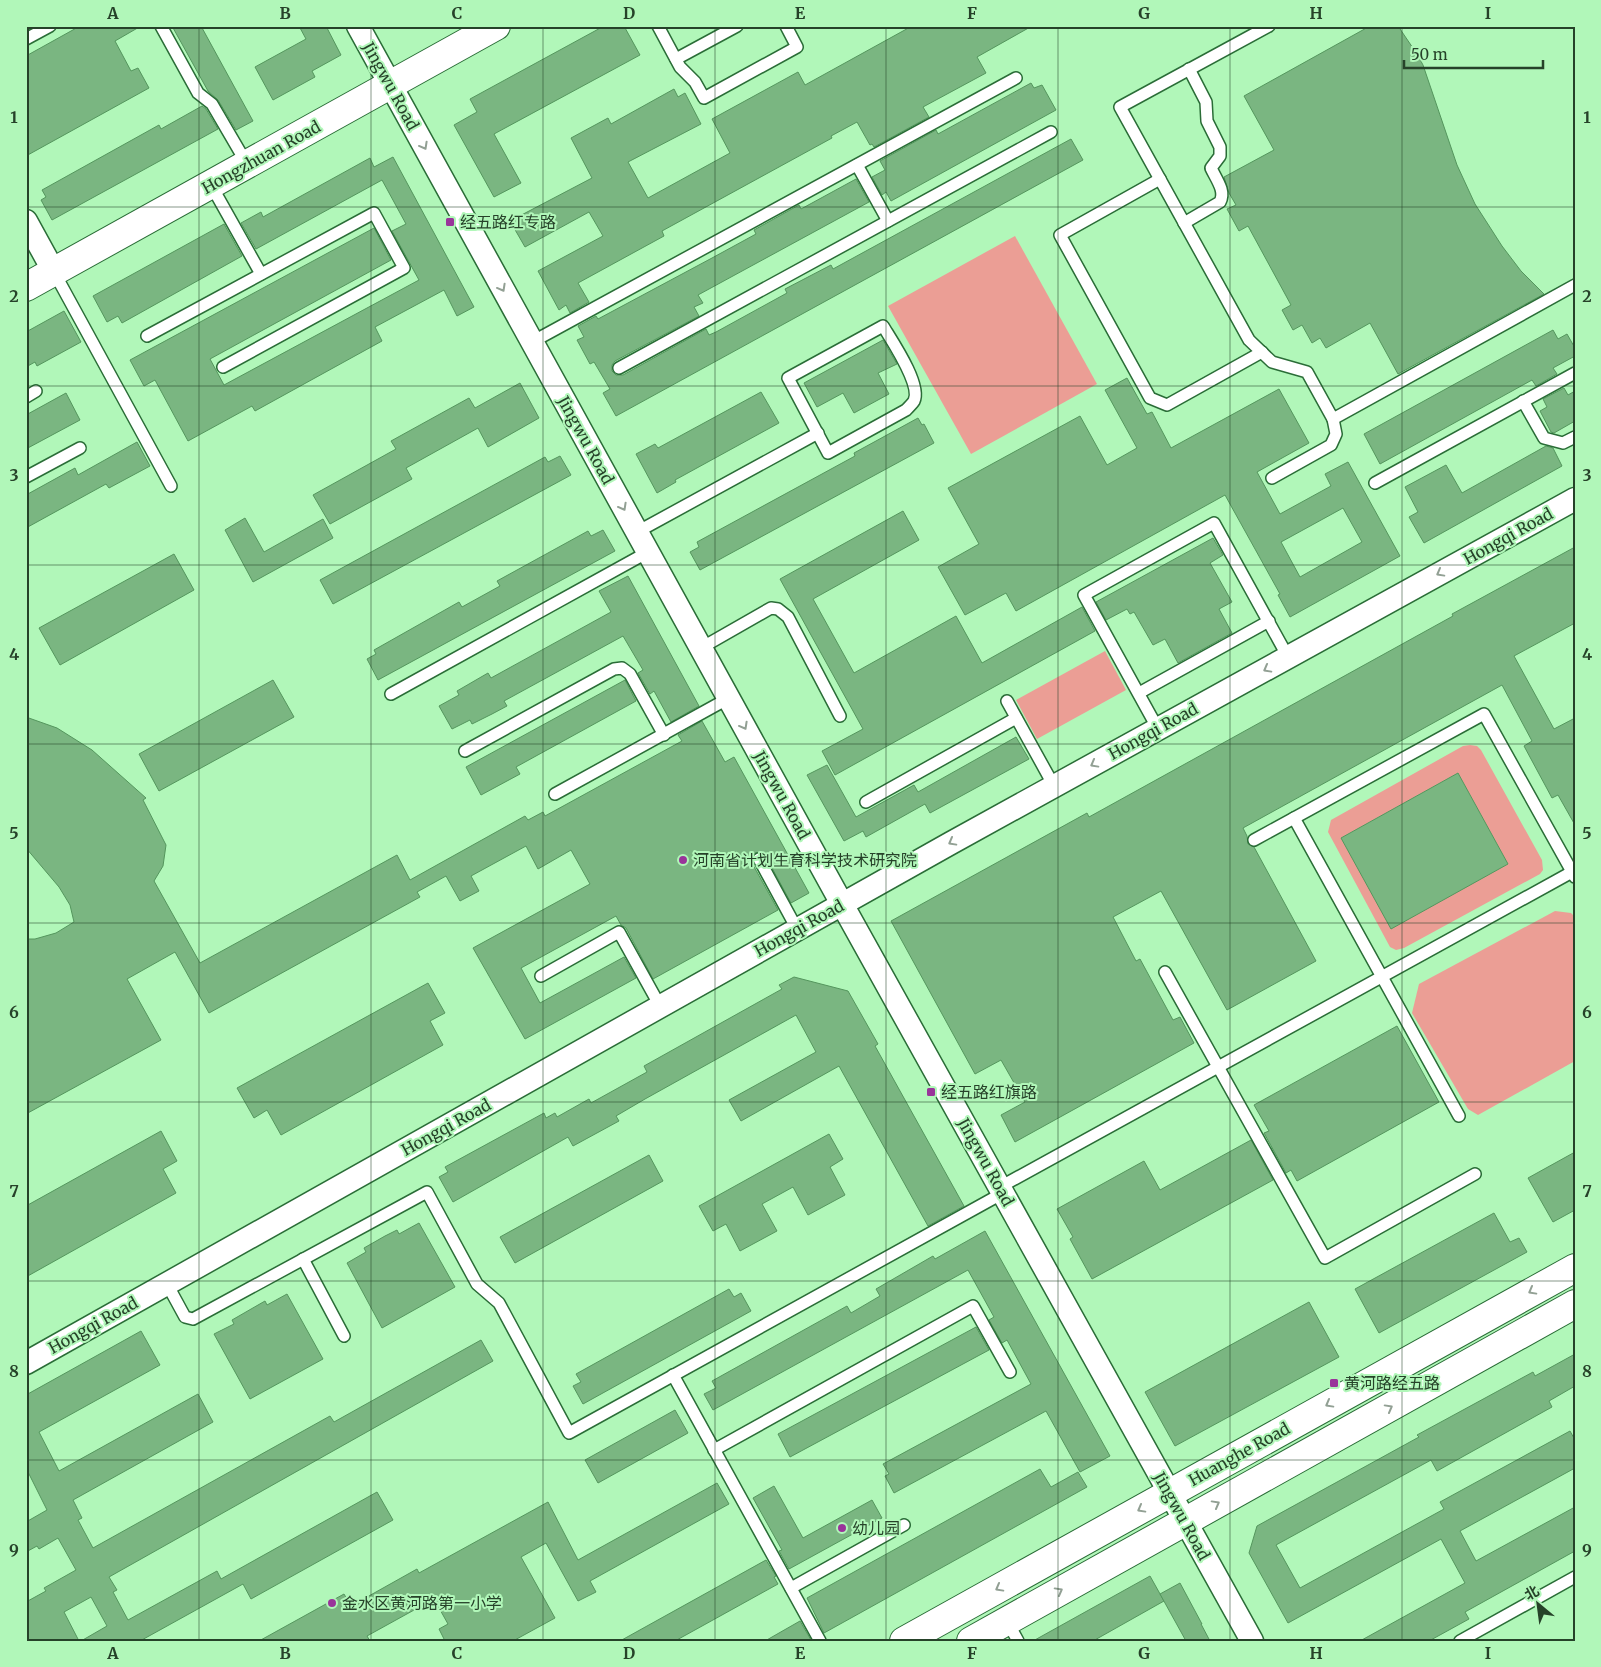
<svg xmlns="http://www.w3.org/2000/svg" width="1601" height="1667" font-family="Merriweather,'Noto Sans SC',serif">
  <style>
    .green { fill: #eb9e95; fill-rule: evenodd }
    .building { fill: #7ab681; stroke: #54965d; fill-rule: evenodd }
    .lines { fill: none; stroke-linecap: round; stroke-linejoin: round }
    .lane-casing { stroke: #2a6d37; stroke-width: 14 }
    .street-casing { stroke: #2a6d37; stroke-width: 25 }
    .secondary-casing { stroke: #2a6d37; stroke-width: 30 }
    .lane { stroke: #fff; stroke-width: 11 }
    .street { stroke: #fff; stroke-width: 22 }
    .secondary { stroke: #fff; stroke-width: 28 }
    .oneway { stroke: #92a094 }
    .grid { fill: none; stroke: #264229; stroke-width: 1; stroke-opacity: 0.55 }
    .poi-dot { fill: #99349a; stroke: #b1f7b9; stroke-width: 2 }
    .labels { text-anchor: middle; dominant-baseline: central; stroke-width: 4; stroke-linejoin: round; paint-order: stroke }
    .street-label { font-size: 16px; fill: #264229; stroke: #b1f7b9 }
    .poi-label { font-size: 16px; fill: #264229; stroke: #b1f7b9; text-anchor: start }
    .neatline { fill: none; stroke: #264229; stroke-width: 2 }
    .grid-label { font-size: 16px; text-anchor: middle; font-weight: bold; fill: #264229 }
  </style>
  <rect width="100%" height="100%" fill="#b1f7b9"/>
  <!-- green -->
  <g class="green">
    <path d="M1015,236L1097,384L971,454L888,306Z"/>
    <path d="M1105,651L1126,690L1037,739L1016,700Z"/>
    <path d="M1470,745L1477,746L1481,750L1542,860L1543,870L1540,874L1404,948L1396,950L1390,947L1328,832L1331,820L1463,746ZM1458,773L1508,864L1391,928L1341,838Z"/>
    <path d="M1555,911L1571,913L1575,917V1061L1478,1115L1468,1109L1412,1013L1419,984Z"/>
  </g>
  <!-- building -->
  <g class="building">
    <path d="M80,26H141L115,41L131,71L138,68L149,88L26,156V56Z"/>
    <path d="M172,26H201L253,121L236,130L218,100L208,91Z"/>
    <path d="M299,26H326L341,55L312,71L315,77L273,100L255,67L306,39Z"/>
    <path d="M604,26H624L640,55L494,134L521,183L494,197L454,125L477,112L470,99Z"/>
    <path d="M912,26H1032L977,57L986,73L923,107L929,117L874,147L872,144L870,145L857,122L831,136L832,138L662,231L664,236L578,283L589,302L570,313L566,305L559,310L538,271L603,236L589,212L525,247L510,221L592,178L571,138L608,118L611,124L674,89L678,97L685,93L701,124L628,162L648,198L730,153L712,119L798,72L805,85Z"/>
    <path d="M1370,26H1398L1417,54L1423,65L1457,165L1475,204L1502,246L1521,271L1544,294L1398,374L1370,323L1326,348L1320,338L1312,343L1302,325L1293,330L1282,310L1291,305L1248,226L1239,231L1227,209L1236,205L1229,193L1224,177L1274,150L1244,96Z"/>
    <path d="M1031,83L1034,88L1042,85L1056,110L891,201L886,192L882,195L872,177L885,170L880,161L936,130L938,134Z"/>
    <path d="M202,106L206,109L218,129L52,220L41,200L46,197L42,190L159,125L161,129Z"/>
    <path d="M1071,139L1083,160L616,416L603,393L610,389L594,362L590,364L577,340L584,337L578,326L596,316L598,319L712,258L756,234L754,230L799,205L801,209L856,179L869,202L698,295L703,303L694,307L699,316L615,361L612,365V371L616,375H623L706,329L709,335L716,332L787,293L785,289L831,265L833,269Z"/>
    <path d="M393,157L474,307L457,316L444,290L375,327L382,341L255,411L252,406L188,441L155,380L144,386L130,360L374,228L391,260L210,359L224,385L419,280L392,231L406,224L382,180L256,249L241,223L261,212L263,217L370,158L374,167Z"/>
    <path d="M224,224L242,256L122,323L118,316L107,322L93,296Z"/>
    <path d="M64,311L81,342L37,366L35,362L26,367V332Z"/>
    <path d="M1553,330L1558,339L1567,334L1575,348V356L1553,368L1557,374L1536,386L1532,380L1380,464L1364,434Z"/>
    <path d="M883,340L897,364L878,373L889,394L854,413L843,393L817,407L804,383Z"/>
    <path d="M1127,378L1147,414L1152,412L1171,448L1279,389L1309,443L1257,472L1280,514L1331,486L1325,474L1348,462L1400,556L1290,617L1278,595L1280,594L1225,495L1016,611L1006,593L965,615L938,567L979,544L948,488L1080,416L1107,465L1137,448L1105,390ZM1343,508L1362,542L1300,577L1281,542Z"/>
    <path d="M520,383L539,418L488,447L478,428L406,468L412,479L330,524L313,495L396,449L391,441L469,398L475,408Z"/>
    <path d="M1564,388L1568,395L1575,391V421L1554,433L1551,432L1540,411L1547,407L1543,399Z"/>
    <path d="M761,392L779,423L675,480L676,482L657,493L636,454L655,444L658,448Z"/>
    <path d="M66,393L80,420L26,449V415Z"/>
    <path d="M918,418L922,425L924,424L934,443L700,570L690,552L699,547L697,542L855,456L854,453Z"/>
    <path d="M137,442L150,466L109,488L106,484L26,528V495L75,468L78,475Z"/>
    <path d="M1546,446L1553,448L1562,466L1424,543L1409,517L1418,512L1405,487L1446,465L1462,493Z"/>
    <path d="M560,456L571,475L333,604L320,580L545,457L548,462Z"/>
    <path d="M903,511L919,540L813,599L854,673L956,616L982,663L1082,607L1095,631L835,775L822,751L863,729L780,579Z"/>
    <path d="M245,518L264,552L323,519L333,538L253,582L225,530Z"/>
    <path d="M603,530L615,551L378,680L367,659L376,654L374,650L459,602L462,607L500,586L497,581L588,531L591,536Z"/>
    <path d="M1213,538L1223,555L1210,563L1232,602L1219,609L1232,633L1178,663L1165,639L1153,645L1134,612L1130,614L1127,609L1106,620L1096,602Z"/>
    <path d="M1575,547V623L1514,656L1554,729L1575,718V825L1558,795L1552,798L1524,746L1532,741L1502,685L1243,828L1247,836L1248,844L1254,847L1316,961L1227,1010L1161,891L1113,917L1136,961L1140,959L1173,1020L1180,1017L1194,1043L1015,1142L1001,1115L1025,1102L1001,1060L975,1074L891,921L1087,813L1089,817L1453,616L1452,614Z"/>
    <path d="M174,554L194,590L60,665L39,628Z"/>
    <path d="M628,576L699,706L671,722L654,691L650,694L638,673L643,670L623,636L504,701L507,706L492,714L472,724L470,720L452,729L439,706L459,695L457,691L488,673L491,678L611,612L599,591Z"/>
    <path d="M273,680L294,717L159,791L139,754Z"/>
    <path d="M625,680L636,701L516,767L520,774L481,795L466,767Z"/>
    <path d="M26,717L57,728L92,750L146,798L143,800L166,845L163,866L154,881L200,963L397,855L410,880L525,816L528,820L543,812L545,816L682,741L678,735L702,721L725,762L734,757L809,893L791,903L765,855L760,852L755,853L752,858V863L778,910L653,979L626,928L621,925L616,916L521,968L540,1003L624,957L636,978L525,1039L473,948L590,884L571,850L538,869L526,846L471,876L479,891L460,901L446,876L417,892L420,897L209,1013L175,952L127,979L161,1040L26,1114V939H35L56,933L74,922L70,905L59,887L26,848Z"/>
    <path d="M1016,737L1029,759L930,813L925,804L866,837L863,831L844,841L807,775L827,765L856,817L914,785L918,792Z"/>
    <path d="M1458,773L1508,864L1391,929L1341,838Z"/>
    <path d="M794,977L848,991L878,1044L875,1046L964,1206L928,1226L839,1066L741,1121L729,1100L816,1052L796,1015L645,1099L616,1116L619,1121L573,1146L568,1137L453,1202L439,1177L448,1172L445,1167L544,1113L546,1118L555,1113L557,1117L589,1099L591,1103L647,1072L644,1066L782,989L779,985Z"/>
    <path d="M428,983L445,1013L430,1021L443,1045L281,1135L267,1110L254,1118L237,1088Z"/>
    <path d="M1397,1026L1439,1102L1297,1181L1291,1170L1286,1173L1264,1133L1269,1131L1254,1105Z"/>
    <path d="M161,1131L177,1161L163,1169L176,1193L26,1277V1206Z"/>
    <path d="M829,1134L843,1159L830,1167L845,1195L808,1215L793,1187L762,1204L777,1231L740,1251L726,1224L713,1231L699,1206Z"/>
    <path d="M1251,1140L1273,1180L1092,1279L1070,1239L1073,1237L1057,1209L1144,1161L1160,1190Z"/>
    <path d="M1575,1152V1210L1553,1222L1528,1178Z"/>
    <path d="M649,1155L663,1181L515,1263L500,1237Z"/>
    <path d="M1494,1213L1510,1242L1519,1238L1527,1252L1379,1333L1355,1289Z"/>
    <path d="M419,1223L455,1287L382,1328L347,1263L366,1252L364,1248L385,1236L397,1230L399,1234Z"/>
    <path d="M985,1231L1110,1456L1080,1472L1046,1411L894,1493L885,1476L889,1474L883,1464L1031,1384L1007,1340L1002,1343L989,1320L994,1317L968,1270L713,1410L704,1394L716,1388L712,1381L847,1306L851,1313L880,1296L876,1289L933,1256L935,1259Z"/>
    <path d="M729,1289L734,1297L741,1293L751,1311L583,1404L573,1386L581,1382L576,1374Z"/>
    <path d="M287,1294L323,1359L250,1399L214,1334L234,1324L232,1320L265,1301L267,1305Z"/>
    <path d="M1309,1302L1339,1357L1175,1446L1145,1392Z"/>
    <path d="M976,1327L989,1350L790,1457L778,1434Z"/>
    <path d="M141,1331L160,1365L39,1432L59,1471L198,1394L213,1422L73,1500L82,1518L78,1520L93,1548L330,1416L334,1422L481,1340L493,1361L109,1577L117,1590L113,1592L128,1620L217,1571L221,1579L377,1492L393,1520L251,1599L243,1584L140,1641H81L107,1626L91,1597L64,1612L79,1641H26V1602L46,1591L44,1588L76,1570L58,1538L39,1549L37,1546L26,1552V1522L47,1510L26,1468V1395Z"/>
    <path d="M1575,1354V1386L1549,1401L1552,1407L1437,1471L1431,1460L1276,1545L1300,1588L1444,1509L1440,1502L1570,1431L1575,1440V1468L1460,1531L1476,1561L1575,1507V1551L1465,1612L1469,1619L1429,1641H1360L1465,1583L1441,1539L1288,1623L1249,1553L1257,1526L1419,1437L1417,1435L1533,1372L1535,1376Z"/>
    <path d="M675,1410L688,1433L598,1483L585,1460Z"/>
    <path d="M1040,1469L1051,1487L1078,1472L1087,1487L824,1633L807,1598Z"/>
    <path d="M717,1483L729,1504L590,1581L596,1592L578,1601L546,1543L521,1557L555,1618L513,1641H445L439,1629L448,1624L434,1599L367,1636L370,1641H259L344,1594L351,1606L417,1569L419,1573L548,1502L578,1560Z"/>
    <path d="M774,1486L803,1538L872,1500L882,1518L789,1569L779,1551L782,1550L753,1498Z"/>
    <path d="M766,1560L776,1576L774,1577L778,1584L675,1641H620Z"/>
    <path d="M1150,1576L1164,1601L1093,1641H1033Z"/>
    <path d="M1180,1583L1202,1624H1201L1210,1641H1186L1160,1594Z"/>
    <path d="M800,1621L811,1640L810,1641H765Z"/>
  </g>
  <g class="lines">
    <!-- lane casing -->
    <g class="lane-casing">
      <g id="lane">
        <path d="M161,26L198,93L212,104L247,164"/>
        <path d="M658,26L680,67L695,82L704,98L797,47L786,26"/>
        <path d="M1269,26L1120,107L1249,340L1272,362L1307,372L1333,419L1575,285"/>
        <path d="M26,39L50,26"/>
        <path d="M676,59L737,26"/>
        <path d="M857,165L888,221"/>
        <path d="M1160,179L1060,235L1150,398L1167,405L1262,352"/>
        <path d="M211,185L261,274"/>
        <path d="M1184,223L1220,202C1226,191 1216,179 1211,168L1220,156V147L1207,121L1206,102L1189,69"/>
        <path d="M54,272L171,486"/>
        <path d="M883,326C892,341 922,385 914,401C912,404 908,408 906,410L828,453L788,378Z"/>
        <path d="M147,336L374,213L404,268L223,367"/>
        <path d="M532,342L1016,78"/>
        <path d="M619,368L1051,132"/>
        <path d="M26,397L36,391"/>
        <path d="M1523,401L1544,438L1563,443L1575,437"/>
        <path d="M26,477L80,448"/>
        <path d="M1272,478L1331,445L1336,434L1333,419"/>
        <path d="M1375,483L1575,373"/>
        <path d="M637,532L818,433"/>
        <path d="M701,648L771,608L778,609L788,617L840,716"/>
        <path d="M1139,693L1269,621"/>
        <path d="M391,694L648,552"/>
        <path d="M1007,701L1054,786"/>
        <path d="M1158,729L1084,595L1214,523L1288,657"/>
        <path d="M465,751L614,669L622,668L630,674L664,735"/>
        <path d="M555,794L729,698"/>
        <path d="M866,802L1016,718"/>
        <path d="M1294,818L1459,1116"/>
        <path d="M1254,840L1484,714L1575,877"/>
        <path d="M759,859L797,929"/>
        <path d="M1165,972L1325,1258L1475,1174"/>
        <path d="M541,976L619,932L660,1006"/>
        <path d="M1000,1187L1572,872"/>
        <path d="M303,1259L344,1336"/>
        <path d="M167,1284L185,1317L193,1319L427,1192L477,1284L499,1303L569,1433L1003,1193"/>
        <path d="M673,1375L820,1641"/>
        <path d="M714,1450L973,1306L1010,1372"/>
        <path d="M791,1588L904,1525"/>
        <path d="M1007,1621L1018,1641"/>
        <path d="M1460,1641L1575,1577"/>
      </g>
    </g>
    <!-- street casing -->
    <g class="street-casing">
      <g id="street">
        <path d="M358,26L842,904L1252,1641"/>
        <path d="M26,221L54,272"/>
        <path d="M26,1363L951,843L1575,499"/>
      </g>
    </g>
    <!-- secondary casing -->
    <g class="secondary-casing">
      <g id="secondary">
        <path d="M26,287L496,26"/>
        <path d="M904,1641L1575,1268"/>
        <path d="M971,1641L1575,1304"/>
      </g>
    </g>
    <!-- lane -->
    <use href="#lane" class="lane"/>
    <!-- street -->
    <use href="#street" class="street"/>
    <!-- secondary -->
    <use href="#secondary" class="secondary"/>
  </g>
  <!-- one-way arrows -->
  <defs><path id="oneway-chevron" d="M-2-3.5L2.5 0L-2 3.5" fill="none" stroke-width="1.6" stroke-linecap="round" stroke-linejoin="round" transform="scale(1.25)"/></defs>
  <g class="oneway">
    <use href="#oneway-chevron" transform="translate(424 146) rotate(61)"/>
    <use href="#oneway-chevron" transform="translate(502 288) rotate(61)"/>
    <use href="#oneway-chevron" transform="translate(623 507) rotate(61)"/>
    <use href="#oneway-chevron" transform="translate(1440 573) rotate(151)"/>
    <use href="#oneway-chevron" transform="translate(1267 669) rotate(151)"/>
    <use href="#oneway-chevron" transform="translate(744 726) rotate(61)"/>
    <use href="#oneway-chevron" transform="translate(1094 764) rotate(151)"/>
    <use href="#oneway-chevron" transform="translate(952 842) rotate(151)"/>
    <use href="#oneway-chevron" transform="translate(1532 1291) rotate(151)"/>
    <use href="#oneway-chevron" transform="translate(1329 1404) rotate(151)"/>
    <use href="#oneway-chevron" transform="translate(1389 1408) rotate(-29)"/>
    <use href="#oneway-chevron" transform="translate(1216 1504) rotate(-29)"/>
    <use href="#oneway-chevron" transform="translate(1141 1509) rotate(151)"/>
    <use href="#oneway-chevron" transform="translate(999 1588) rotate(151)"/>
    <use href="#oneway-chevron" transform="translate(1059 1591) rotate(-29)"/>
  </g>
  <!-- grid -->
  <path class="grid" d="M199,26V1641M371,26V1641M543,26V1641M715,26V1641M886,26V1641M1058,26V1641M1230,26V1641M1402,26V1641M26,207H1575M26,386H1575M26,565H1575M26,744H1575M26,923H1575M26,1102H1575M26,1281H1575M26,1460H1575"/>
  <!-- markers -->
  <g class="poi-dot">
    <rect x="445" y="217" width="10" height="10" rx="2.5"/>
    <circle cx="683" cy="860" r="5"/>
    <rect x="926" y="1087" width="10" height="10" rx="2.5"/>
    <rect x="1329" y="1378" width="10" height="10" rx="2.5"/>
    <circle cx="842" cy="1528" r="5"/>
    <circle cx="332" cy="1603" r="5"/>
  </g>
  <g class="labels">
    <!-- street labels -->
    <g class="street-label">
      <text transform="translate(391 86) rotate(61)">Jingwu Road</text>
      <text transform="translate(261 157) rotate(-29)">Hongzhuan Road</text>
      <text transform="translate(586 440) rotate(61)">Jingwu Road</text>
      <text transform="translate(1508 536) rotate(-29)">Hongqi Road</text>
      <text transform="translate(1153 731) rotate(-29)">Hongqi Road</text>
      <text transform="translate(782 795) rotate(61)">Jingwu Road</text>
      <text transform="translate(799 928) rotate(-29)">Hongqi Road</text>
      <text transform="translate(446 1127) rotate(-29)">Hongqi Road</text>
      <text transform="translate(986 1162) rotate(61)">Jingwu Road</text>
      <text transform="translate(93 1325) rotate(-29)">Hongqi Road</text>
      <text transform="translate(1239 1454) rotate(-29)">Huanghe Road</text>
      <text transform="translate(1182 1516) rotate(61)">Jingwu Road</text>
    </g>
    <!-- poi labels -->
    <g class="poi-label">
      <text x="460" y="222">经五路红专路</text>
      <text x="693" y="860">河南省计划生育科学技术研究院</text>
      <text x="941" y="1092">经五路红旗路</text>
      <text x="1344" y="1383">黄河路经五路</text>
      <text x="852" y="1528">幼儿园</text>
      <text x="342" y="1603">金水区黄河路第一小学</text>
    </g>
  </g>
  <!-- border -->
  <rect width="1601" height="1667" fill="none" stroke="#b1f7b9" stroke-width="55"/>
  <!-- north arrow -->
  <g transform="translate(1538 1604) rotate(331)" stroke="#b1f7b9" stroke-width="4" paint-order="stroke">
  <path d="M0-4L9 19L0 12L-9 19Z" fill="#264229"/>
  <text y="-8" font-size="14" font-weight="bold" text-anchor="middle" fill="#264229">北</text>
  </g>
  <!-- scale -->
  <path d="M1404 60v8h139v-8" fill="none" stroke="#264229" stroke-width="2.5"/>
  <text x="1411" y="60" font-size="15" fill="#264229" stroke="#b1f7b9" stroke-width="4" paint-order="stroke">50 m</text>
  <rect x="28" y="28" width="1546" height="1612" class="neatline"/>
  <g class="grid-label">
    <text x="113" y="19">A</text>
    <text x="285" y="19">B</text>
    <text x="457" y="19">C</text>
    <text x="629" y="19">D</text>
    <text x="800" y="19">E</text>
    <text x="972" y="19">F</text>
    <text x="1144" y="19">G</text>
    <text x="1316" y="19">H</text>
    <text x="1488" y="19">I</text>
    <text x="14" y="123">1</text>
    <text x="1587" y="123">1</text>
    <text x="14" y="302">2</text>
    <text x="1587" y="302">2</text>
    <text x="14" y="481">3</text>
    <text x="1587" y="481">3</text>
    <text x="14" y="660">4</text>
    <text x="1587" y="660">4</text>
    <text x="14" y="839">5</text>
    <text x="1587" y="839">5</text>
    <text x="14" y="1018">6</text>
    <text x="1587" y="1018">6</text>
    <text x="14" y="1197">7</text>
    <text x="1587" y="1197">7</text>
    <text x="14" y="1377">8</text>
    <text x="1587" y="1377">8</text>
    <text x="14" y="1556">9</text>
    <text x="1587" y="1556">9</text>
    <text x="113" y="1659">A</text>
    <text x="285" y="1659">B</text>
    <text x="457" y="1659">C</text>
    <text x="629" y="1659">D</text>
    <text x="800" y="1659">E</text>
    <text x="972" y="1659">F</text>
    <text x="1144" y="1659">G</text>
    <text x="1316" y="1659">H</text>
    <text x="1488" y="1659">I</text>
  </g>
</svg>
